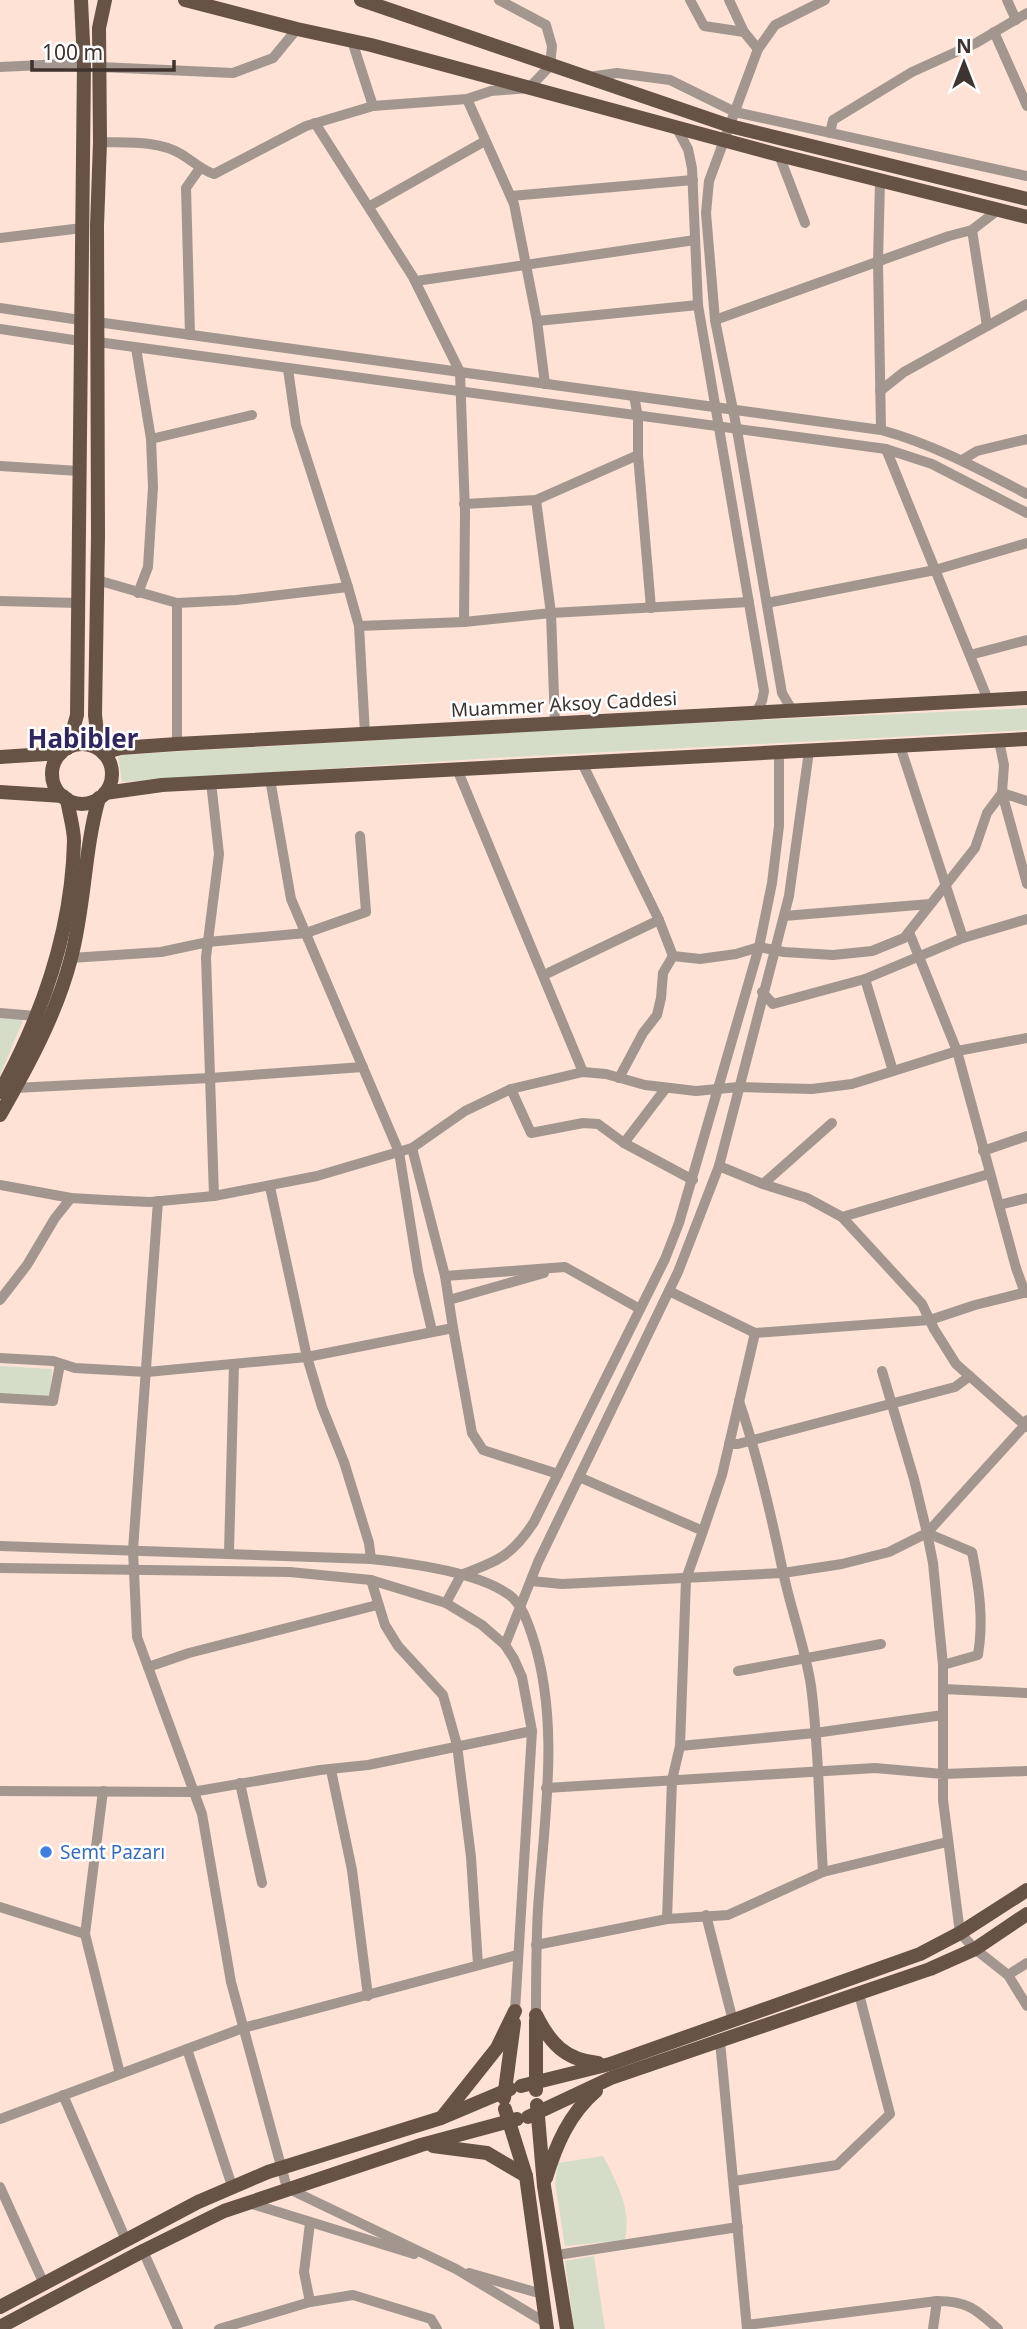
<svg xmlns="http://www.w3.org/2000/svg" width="1027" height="2329" font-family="'Noto Sans',sans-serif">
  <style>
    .green { fill: #d5ddc9 }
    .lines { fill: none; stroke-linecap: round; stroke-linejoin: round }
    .minor { stroke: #a2968e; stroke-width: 10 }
    .major { stroke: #675346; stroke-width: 14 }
    .shop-dot { fill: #3f7fe0; stroke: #fff; stroke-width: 2.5 }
    .labels { text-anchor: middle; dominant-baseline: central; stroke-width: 5; stroke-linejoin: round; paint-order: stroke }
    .street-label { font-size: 19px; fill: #3e332e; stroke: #fff }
    .shop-label { font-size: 19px; fill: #366cbe; stroke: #fff; text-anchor: start }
    .district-label { font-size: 26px; font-weight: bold; fill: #31255f; stroke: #fff }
  </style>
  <rect width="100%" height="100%" fill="#fee2d6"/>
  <!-- green -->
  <g class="green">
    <path d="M1027,708V730L493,758L122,782L118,755L605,727Z"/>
    <path d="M0,1016L24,1018L0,1075Z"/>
    <path d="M0,1366L52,1369L50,1398L0,1394Z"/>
    <path d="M603,2156C617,2183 632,2209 625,2240L565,2246L555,2183L558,2163Z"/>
    <path d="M594,2256L605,2329H574L565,2261Z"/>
  </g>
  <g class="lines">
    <!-- minor -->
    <g class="minor">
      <path d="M690,0L704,26L744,32"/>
      <path d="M729,0L744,32L758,49L709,181L706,213L715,320L737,430L782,693L792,710"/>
      <path d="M1007,0L1016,20"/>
      <path d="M994,32L1027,106"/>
      <path d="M352,41L373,106"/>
      <path d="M758,49L775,25L825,0"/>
      <path d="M0,67L84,63"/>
      <path d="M100,67L233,73L273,58L297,29"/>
      <path d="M589,77L617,73L670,80L735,112L1027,176"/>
      <path d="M467,99L514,204L537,321L545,384"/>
      <path d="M315,123L413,277L460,372L465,512L464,622"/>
      <path d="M676,127L688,149L692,168L698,305L764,691L762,701L756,713"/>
      <path d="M830,133L833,120L912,72L976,43L1027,13"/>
      <path d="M100,142C126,143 158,140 181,154C193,161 201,170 214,174L306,126L373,106L467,99L491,91L529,88L550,66L552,46L546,25L499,0"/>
      <path d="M779,155L805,223"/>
      <path d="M880,181L878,262L881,430"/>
      <path d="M511,196L693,180"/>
      <path d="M370,206L485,141"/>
      <path d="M972,230L987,326"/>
      <path d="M0,238L82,228"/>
      <path d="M416,281L695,240"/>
      <path d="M0,308L80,320"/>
      <path d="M715,320L949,236L972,230L998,210"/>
      <path d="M537,321L698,305"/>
      <path d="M97,322L881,430C933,444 979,469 1027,494"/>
      <path d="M0,329L80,341"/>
      <path d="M190,335L186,188L200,168"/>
      <path d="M98,342L886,449L932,464L1027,513"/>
      <path d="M136,348L151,439L153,487L148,567L138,593"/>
      <path d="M288,369L296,425L348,587L359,626L365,734"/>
      <path d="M880,391L904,372L1027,304"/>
      <path d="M634,396L638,417V455L651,608"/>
      <path d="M151,439L252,415"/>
      <path d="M886,449L988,700"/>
      <path d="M962,460L977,451L1027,439"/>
      <path d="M0,466L79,471"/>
      <path d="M536,500L551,613L555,724"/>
      <path d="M464,504L536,500L638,455"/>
      <path d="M97,580L177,603L236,600L348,587"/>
      <path d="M0,601L78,603"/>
      <path d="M177,603V744"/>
      <path d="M767,603L935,570L1027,543"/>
      <path d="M359,626L464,622L551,613L749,602"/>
      <path d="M970,655L1027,640"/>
      <path d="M900,746L963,938L1027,919"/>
      <path d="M582,763L659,920L673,956L700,959L736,954L759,947L784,952L833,955L872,951L904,938L975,848L987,813L1002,793L1004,765L999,741"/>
      <path d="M457,769L583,1072"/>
      <path d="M270,779L291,899L399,1152L418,1271L432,1331"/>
      <path d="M211,782L219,854L206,957L214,1196"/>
      <path d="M1027,801L1002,793L1027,884"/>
      <path d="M784,916L930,904"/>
      <path d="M909,932L957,1051L1016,1268L1025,1293"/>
      <path d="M71,958L161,952L208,942L306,933L366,912L360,836"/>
      <path d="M544,975L659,920"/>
      <path d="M865,979L893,1071"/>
      <path d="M762,992L773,1004L865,979L963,938"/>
      <path d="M0,1013L36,1016"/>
      <path d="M619,1078L643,1033L657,1015L661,998L663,973L673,956"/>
      <path d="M15,1088L210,1078L363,1067"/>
      <path d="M511,1089L531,1133L583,1123L598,1124L624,1143L693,1180"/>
      <path d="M624,1143L666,1088"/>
      <path d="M412,1148L445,1276L453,1328"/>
      <path d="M983,1151L1027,1136"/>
      <path d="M719,1166L763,1184L807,1198L842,1217L922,1304L934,1329L956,1364L1027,1427"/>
      <path d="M763,1184L832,1123"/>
      <path d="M0,1185L71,1198L105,1200L150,1202L214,1196L317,1176L412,1148L465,1111L511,1089L583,1072L606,1074L645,1085L696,1091L739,1087L812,1089L852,1084L957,1051L1027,1038"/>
      <path d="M270,1187L307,1357L322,1407L344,1462L369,1543L371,1559"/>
      <path d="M158,1201L133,1550L137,1637L202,1814L231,1982L287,2188L456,2269L546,2323"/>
      <path d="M999,1205L1027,1198"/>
      <path d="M842,1217L989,1174"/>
      <path d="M445,1276L565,1267L640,1309"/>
      <path d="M669,1291L755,1333L930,1320L975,1305L1027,1292"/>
      <path d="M0,1300L27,1265L55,1218L71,1198"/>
      <path d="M449,1300L544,1273"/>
      <path d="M0,1358L53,1361L75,1368L147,1372L307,1357L453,1328L472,1433L483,1450L558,1474"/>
      <path d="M0,1398L53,1401L60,1364"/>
      <path d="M739,1401C758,1457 771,1514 783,1572C791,1610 805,1647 811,1686C819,1747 819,1810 823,1872"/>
      <path d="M729,1444H738L955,1387L970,1376"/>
      <path d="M579,1477L703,1531L686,1579L680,1746L672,1780L667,1919"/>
      <path d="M703,1531L722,1475L755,1333"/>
      <path d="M927,1533L933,1563L943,1665V1774L1027,1771"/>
      <path d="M927,1533L972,1552C979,1587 984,1619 978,1655L943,1665"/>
      <path d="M927,1533L1025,1425L1027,1420"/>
      <path d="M0,1546L371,1559C410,1563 483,1572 513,1598C523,1608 527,1621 532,1635C561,1722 544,1819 538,1909C536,1944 536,1979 536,2015"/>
      <path d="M229,1552L234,1364"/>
      <path d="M0,1568L290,1572L371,1580L446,1603L482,1625L505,1645L514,1659L522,1677L532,1731L515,2011"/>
      <path d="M371,1580L385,1625L398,1646L443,1695L457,1745L471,1857L478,1965"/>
      <path d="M531,1581L562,1584L783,1573L842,1564L889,1552L927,1533L914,1479L882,1371"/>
      <path d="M446,1603L461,1575C498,1561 512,1556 534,1522L665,1259L679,1223L759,947L772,883L779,826V752"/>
      <path d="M505,1645L538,1562L678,1272L719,1166L789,896L809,751"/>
      <path d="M148,1667L189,1653L377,1605"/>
      <path d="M738,1671L881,1644"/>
      <path d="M943,1689L1027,1693"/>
      <path d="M680,1746L815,1733L943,1715"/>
      <path d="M331,1770L352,1870L368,1996"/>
      <path d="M240,1783L262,1883"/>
      <path d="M546,1788L875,1768L943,1774V1800L960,1933L975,1949L1008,1975L1027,2006"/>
      <path d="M0,1791L192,1792L320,1770L368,1765L532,1731"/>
      <path d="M103,1791L85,1934L120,2074"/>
      <path d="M0,1907L85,1934"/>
      <path d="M706,1915L733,2021"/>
      <path d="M536,1945L667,1919L728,1915L823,1872L947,1842"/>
      <path d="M1008,1975L1027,1963"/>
      <path d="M720,2041L747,2329"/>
      <path d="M187,2049L232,2186"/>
      <path d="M63,2095L126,2240"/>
      <path d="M0,2119L243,2028L517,1955"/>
      <path d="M734,2181L837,2165L890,2114L859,1994"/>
      <path d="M0,2187L44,2284"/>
      <path d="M249,2203L414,2254"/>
      <path d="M143,2251L178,2329"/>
      <path d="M557,2255L738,2227"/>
      <path d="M469,2273L542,2294"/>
      <path d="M310,2302L304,2272L310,2223"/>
      <path d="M747,2325L937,2301C967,2301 976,2309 998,2329"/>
      <path d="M219,2329L310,2302L353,2295L431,2319L437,2329"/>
      <path d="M933,2329L937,2301"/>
    </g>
    <!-- major -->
    <g class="major">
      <path d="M185,0L297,29L371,45L779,155L1027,217"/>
      <path d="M361,0L730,126L1027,199"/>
      <circle cx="82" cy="774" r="30"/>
      <path d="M68,748L77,715L84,63L81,0"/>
      <path d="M99,749L95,715L98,536L97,226L100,142L99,28L105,0"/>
      <path d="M103,753L120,748L177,744L1027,698"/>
      <path d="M0,757L61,753"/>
      <path d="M0,792L63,796"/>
      <path d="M105,793L162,785L1027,739"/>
      <path d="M0,1092C42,1016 72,929 74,841C74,828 69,813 67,799"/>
      <path d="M0,1115C28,1066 57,1013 71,958C85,906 84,850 99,798"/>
      <path d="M536,2015C550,2043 565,2060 598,2063"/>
      <path d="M536,2020V2090"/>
      <path d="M521,2086L610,2064L920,1954L960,1933L1027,1890"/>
      <path d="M504,2098L514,2023"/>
      <path d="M537,2105L544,2186L567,2329"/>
      <path d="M505,2109L526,2176L547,2329"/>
      <path d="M443,2116L497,2048L515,2011"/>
      <path d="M528,2117L611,2078L930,1969L975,1949L1027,1914"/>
      <path d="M433,2146L487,2153L526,2176"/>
      <path d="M546,2178C556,2145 569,2114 596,2091"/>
      <path d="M0,2307L198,2202L268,2172L441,2118L510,2089"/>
      <path d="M0,2327L143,2251L224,2211L421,2145L517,2119"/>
    </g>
  </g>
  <!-- markers -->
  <circle class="shop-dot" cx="46" cy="1852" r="7"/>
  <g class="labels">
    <!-- street labels -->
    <g class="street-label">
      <text transform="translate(564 704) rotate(-3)">Muammer Aksoy Caddesi</text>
    </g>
    <!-- shop labels -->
    <g class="shop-label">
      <text x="60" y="1852">Semt Pazarı</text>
    </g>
    <!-- district labels -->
    <g class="district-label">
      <text x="83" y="738">Habibler</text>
    </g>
  </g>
  <!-- north arrow -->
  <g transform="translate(964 63)" stroke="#ffffff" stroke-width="5" paint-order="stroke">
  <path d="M0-5L12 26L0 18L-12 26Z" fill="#3e332e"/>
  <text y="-10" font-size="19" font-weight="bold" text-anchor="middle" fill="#3e332e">N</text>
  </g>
  <!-- scale -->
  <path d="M32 60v10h142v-10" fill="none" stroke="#3e332e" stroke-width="3.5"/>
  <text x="42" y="60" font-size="21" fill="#3e332e" stroke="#ffffff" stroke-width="5" paint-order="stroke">100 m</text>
</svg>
